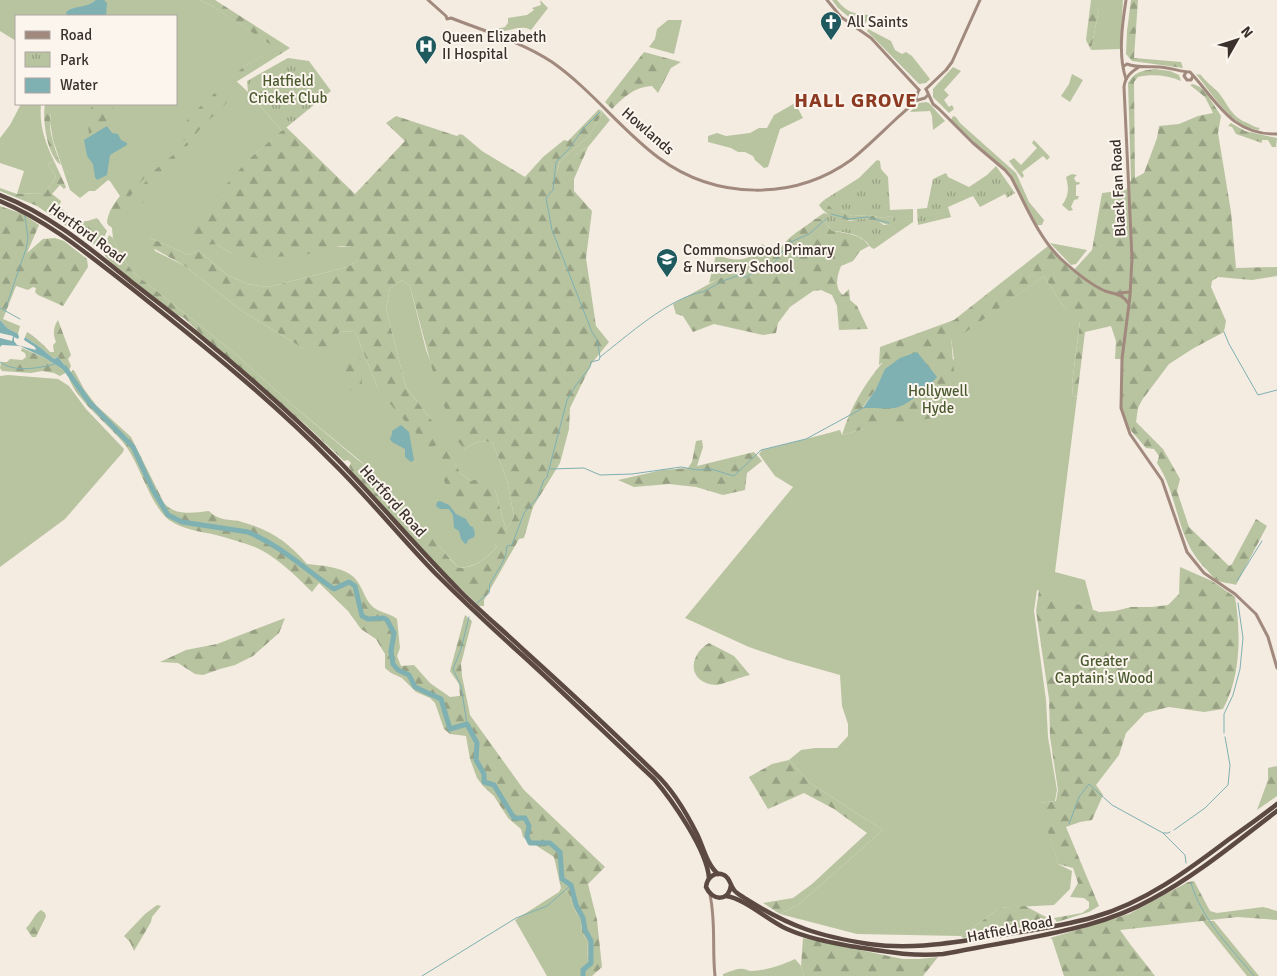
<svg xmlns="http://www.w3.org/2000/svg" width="1277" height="976" font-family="Signika,sans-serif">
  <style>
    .grass { fill: #b8c4a0 }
    .forest { fill: url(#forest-firs); fill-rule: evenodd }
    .park { fill: url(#park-tufts) }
    .water { fill: #7fb0b2 }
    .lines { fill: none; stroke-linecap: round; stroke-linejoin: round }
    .stream { stroke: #7fb0b2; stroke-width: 1 }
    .river { stroke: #7fb0b2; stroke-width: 5 }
    .secondary { stroke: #a18a7d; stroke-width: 3 }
    .highway { stroke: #5c4a42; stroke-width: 4.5 }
    .labels { text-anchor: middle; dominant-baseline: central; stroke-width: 4; stroke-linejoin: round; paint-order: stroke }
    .poi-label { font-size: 15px; fill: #3b302b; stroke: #fbf5ee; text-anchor: start }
    .park-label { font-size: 15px; fill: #4a5a2e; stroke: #fbf5ee }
    .street-label { font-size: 15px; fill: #3b302b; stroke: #fbf5ee }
    .district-label { font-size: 20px; font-weight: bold; letter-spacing: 1px; fill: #8c3b22; stroke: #fbf5ee }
  </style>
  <defs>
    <pattern id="forest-firs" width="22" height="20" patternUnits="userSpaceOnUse" patternTransform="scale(1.25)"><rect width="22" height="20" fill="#b8c4a0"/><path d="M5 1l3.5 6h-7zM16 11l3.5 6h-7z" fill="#97a083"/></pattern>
    <pattern id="park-tufts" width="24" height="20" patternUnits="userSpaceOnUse" patternTransform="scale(1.25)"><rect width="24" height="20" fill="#b8c4a0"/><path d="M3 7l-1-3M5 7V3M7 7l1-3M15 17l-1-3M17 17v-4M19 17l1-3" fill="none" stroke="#97a083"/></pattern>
  </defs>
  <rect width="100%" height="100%" fill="#f4ebe1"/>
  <!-- grass -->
  <g class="grass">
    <path d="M0,0H199L212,6L277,48L243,67L233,78L248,92L282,131L249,159L216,244L233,254L352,246L362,251L357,261L347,267L268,287L247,284L226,274L198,250L189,255L150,238L155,251L185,266L242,311L304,349L339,332L355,331L378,389L433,422L406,387L386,309L390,288L402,280L410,286L426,350L464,449L479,441L492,442L507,480L514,517L506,530L495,490L471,481L461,474L447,450L482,530L497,547C484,560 478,566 459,568L364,464L297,409L232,351L134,273L121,256L113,238L112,228L107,223C108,212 113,205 120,196L110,181L108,180L95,191H89L80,198L70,190L53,140L50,122L51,109L55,104H176V16H16V41L0,31Z"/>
    <path d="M540,0L548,8L531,30C519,23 506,35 493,30L505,27L508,23V18L527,15L534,10L532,8L541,5Z"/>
    <path d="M832,0H837C846,12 854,14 868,15V19L862,28L838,8Z"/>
    <path d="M1099,0H1123L1120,49L1091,50L1099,9Z"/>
    <path d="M668,20H682L674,54L649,47L655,39L657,29Z"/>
    <path d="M868,29L891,41L895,50L902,54L906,52L912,56L930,79L926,83L919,84L867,31Z"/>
    <path d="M953,67L961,71L944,90L949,95L944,100L949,107L952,105L954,109L949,113L933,97V89Z"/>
    <path d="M1072,74L1083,80L1070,102L1061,96L1069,84Z"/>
    <path d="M926,102L929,103L945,121L933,130L932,116L930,111L910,112L919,103Z"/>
    <path d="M795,103L803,118L780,129L768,167L764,168L755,160L753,156L745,152H738L731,148L708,142V136L717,133L726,136L750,133L759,128H767L774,115Z"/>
    <path d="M21,104H41C39,125 45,142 54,161L48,164L56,177L45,193L17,194L24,171L0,163V138L10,125Z"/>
    <path d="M600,109L610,120L588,147L582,150L557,172L560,161L588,137L602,114Z"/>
    <path d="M953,116L956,117L960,123L1016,173L1029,202L1044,220L1042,225H1037L1010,173L975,143L951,120Z"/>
    <path d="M1034,140L1050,157L1047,160L1043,156L1022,172L1024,176L1022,178L1009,161L1014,158L1021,165L1037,148L1032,143Z"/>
    <path d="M1072,174L1077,175L1074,178L1076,182H1079L1080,184L1076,185V196H1079L1078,199L1074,200L1071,207L1073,210L1069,211L1062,205C1069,196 1069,189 1066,177Z"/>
    <path d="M1050,243L1087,250L1076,264L1071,265Z"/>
    <path d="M762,244L773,252L777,247L781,248L776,256L709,283L716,255C736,261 749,264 762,244Z"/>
    <path d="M1044,276L1061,303L1080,321L1072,384L1073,396L1077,397L1055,572L1085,580L1093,610L1037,590L1034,611L1046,700L1048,737L1057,790L1055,801L1040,803L1058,864L1072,871L1070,889L1054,905L1000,908L961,936L857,934L780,914L798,905L883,830L810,783L789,760L801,750L815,748H837L848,736V724L842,706L840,675L787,660L749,647L685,618L793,487L775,476L759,454L762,450L829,433L840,430L842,435L864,429L954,359L951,339L956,338Z"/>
    <path d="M8,375L58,379L69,386L86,409L124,449L123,452L65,519L0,567V376Z"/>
    <path d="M561,888L569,894L573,908L581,919L582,932L587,941L588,963L583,967L582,976H547L515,920L559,892Z"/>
    <path d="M1202,920L1214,921L1259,976H1247Z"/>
    <path d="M795,959L801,966L804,976H723V974C730,972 737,968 743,969C745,969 749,971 751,971C765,971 782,965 795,959Z"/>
  </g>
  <!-- forest -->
  <g class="forest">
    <path d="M199,0H215L290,48L236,82L232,78L243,67L276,48L212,6Z"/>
    <path d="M1091,0H1099V9L1091,50L1086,40Z"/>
    <path d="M1131,0H1138L1134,58L1181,62L1183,68L1132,61L1126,54L1127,31Z"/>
    <path d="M644,52L681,62L671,68L658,93L652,86C634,87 624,97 612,109L605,102Z"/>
    <path d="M1155,69L1170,71L1179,75L1181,81C1168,75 1151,74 1138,77L1134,82L1135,178L1144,173L1157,138L1159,126L1179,124L1198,116L1213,113L1205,97L1190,85L1193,84L1200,87L1207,94L1221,116L1218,133L1231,212L1236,268L1277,267V276L1252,280L1218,277L1212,281L1211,287L1226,321L1224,332L1194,348L1169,364L1142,400L1138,408L1136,422L1163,449L1180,479L1177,491L1189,527L1229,566L1232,564L1256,519L1267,526L1236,585C1230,583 1221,583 1217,580C1213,578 1209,572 1206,569C1175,538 1180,498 1157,463L1159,456L1154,449L1146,448L1127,426L1130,425L1126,426L1121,408V359H1115L1116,341L1111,326L1085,332L1077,397L1073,396L1072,384L1080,322L1061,303L1044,276L956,339H951L958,414L864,429L842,435C850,408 865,383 883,362L879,365L880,347L954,320L1048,246L1073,271L1092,250L1102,193L1126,190L1131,180L1128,83C1136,71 1141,71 1155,69ZM930,385L912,399L897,407H863L876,389Z"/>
    <path d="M1196,74L1201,75C1206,82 1212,86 1218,92C1228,104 1230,115 1245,122C1251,124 1253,127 1260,128L1258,130C1231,126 1213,95 1196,74Z"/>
    <path d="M225,84L231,86L199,120L185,140L154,167L138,185L110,226H109C99,208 160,154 173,140C181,133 184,122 192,115C202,104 214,94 225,84Z"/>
    <path d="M232,90C227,110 211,115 200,129C195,134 193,140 188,145C174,161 158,173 145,190C151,201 170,213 180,222L181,225L178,227C167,222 156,211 148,202C129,202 124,220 112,231V228L136,193L156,169L184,146L210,112Z"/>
    <path d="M45,104H55C43,122 55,147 61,165C47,156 42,119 45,104Z"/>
    <path d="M93,104H112L115,126L112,129L110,125L105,124L89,134L87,117Z"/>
    <path d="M599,109L602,114L588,137L560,161L557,171L582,150L588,147L574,179V191L592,211L586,258L596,326L609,342L592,363L570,408L569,429L560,463L533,507L524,538L519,539L484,600V606H479L441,569L353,473L349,467L351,463L348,460L344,461L306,425L201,334L184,318L177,315L116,267L106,257L102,250L109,235L113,238L121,256L134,273L232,351L297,409L358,460L364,464L369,465C374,484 401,504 415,518C430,534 443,552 459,568C477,567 484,560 497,547L450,498L437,459L447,449L461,474L471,481L485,477L495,490L506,530L514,517L507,480L492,442L479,441L464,449L457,440L437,387L410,286L402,280L390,288L386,309L406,387L433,422L439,444L430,448L402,418L378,389L355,331L339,332L328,351L304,349L242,311L185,266L144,243L145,239L150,238L189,255L198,250L226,274L247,284L268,287L347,267L357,261L361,251L352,246H341L304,255L258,258L233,254L216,244L202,245L187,229L249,159L286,127L355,194L405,141L386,123L396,116L457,136L460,134L463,135L482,151L525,177L543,157L564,140L568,141Z"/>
    <path d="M1231,123L1245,131L1277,138L1276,147H1272L1268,140H1262V143L1236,134L1232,127L1228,126Z"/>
    <path d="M54,161L66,187L64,189L60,185L52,194L61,201L59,206C75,220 75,226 97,218L107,231L99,248L37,206L0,191V188L17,194L45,193L56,177L48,164Z"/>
    <path d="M824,200L836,212L842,211L852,216L869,215L883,218L891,216L893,217V225C883,225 881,221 874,221C854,219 832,225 819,205Z"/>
    <path d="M0,206L23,214L39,225L27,253L43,239L55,238L64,241L87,259L88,267L63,306L38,295L35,292L36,288L33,287L28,290L16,286L3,319L20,326L18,334L7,328L0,320Z"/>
    <path d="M815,219H823L832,231C845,233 861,234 869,246L860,251L853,261L841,266C837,276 834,288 843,295L849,289L850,300L857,306L868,329L839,330L837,306L832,295L821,290L813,291L790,307L778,323L776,333L763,335L714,324L693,332L683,316L676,314L673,304L718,279L776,256C787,235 798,233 815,219Z"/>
    <path d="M58,320L71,355L68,359L71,366L69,371L58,357L54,359L41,348L25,337L27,332C33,335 45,346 50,352H54L53,345L56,342C53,335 53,327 58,320Z"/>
    <path d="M22,348L45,358L67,372L60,376L54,373L42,371L31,373L2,371L0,368L1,362H7L10,359L22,360L26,357L25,353L21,351Z"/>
    <path d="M359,357L361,359L362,385L352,391L344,386V383L349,378L348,372L343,371V367Z"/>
    <path d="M73,370L75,372L84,389L96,405L131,437L164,503C175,516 193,513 209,511C220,522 228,518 242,522C271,530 288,542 307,564C325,566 350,567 359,584C364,592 366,601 373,607C380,613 390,613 397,619L400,648L397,656L401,666L414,665L430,683L450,697L460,696L459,684L450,671L465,615L472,621L461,664L462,676L470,715L524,790L605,867L588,884L597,920L602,967L592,976H582L583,967L588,963L587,941L582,932L581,919L573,908L569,894L561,888L554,857L523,837L521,829L508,818L494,796L483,786L477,778L470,759L466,736L450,734L444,729L435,703L430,698L416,692L402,678L391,673L385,668V654L376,639L361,629L348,611L319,583L312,592C296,576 274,554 252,546C241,542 228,538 216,535C200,531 183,530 169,520C150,505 140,464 125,445C111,426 73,398 68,375Z"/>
    <path d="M702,440L703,447L697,466L754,452L762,461L747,473L745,490L723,495L696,487L669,484L634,487L618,480L662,470L688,468L692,462L696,441Z"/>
    <path d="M1180,567L1212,581L1235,597C1241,633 1241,676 1223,709L1204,712L1169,707L1145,713L1126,733L1119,755L1096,785L1103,795L1092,820L1080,822L1066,827L1099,906L1089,912L1057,922L1054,918L1082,913L1089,908V902L1084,898L1070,897L1078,883L1073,868L1058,864L1039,803L1056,801L1058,790L1050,737L1049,699L1036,611L1039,590L1099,612L1115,611L1131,607H1152L1168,605L1179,594Z"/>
    <path d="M285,618L279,633L253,656L235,665L220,669L203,675L195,674L178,663L160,662L186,650L217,644Z"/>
    <path d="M709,643L734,656L750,675C744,676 720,685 717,685C688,684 687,656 709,643Z"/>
    <path d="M789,760L810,783L883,830L798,905L780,914L763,903L793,898L812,884L867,833L834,809L804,793L768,809L749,777L772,764Z"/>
    <path d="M1277,766V796L1257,810L1268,780V768Z"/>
    <path d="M1194,881L1210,911L1217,913L1263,907L1277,911V920L1238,917L1120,930L1130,944L1155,976H1064L1052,939L1050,938L1129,914L1188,882Z"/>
    <path d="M157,905L161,906L152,917L151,922L134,951L130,942L124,936L145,914Z"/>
    <path d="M1025,906L1046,917L1047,923L963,938L961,936L1000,908Z"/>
    <path d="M41,910L45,913L46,916L36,937H32L26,928C32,923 34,914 41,910Z"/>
    <path d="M803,938L903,959H919L938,957L923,976H804L801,966Z"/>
  </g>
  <!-- park -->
  <g class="park">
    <path d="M288,58L309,61L331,91L282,131L248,92L247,81Z"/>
    <path d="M877,160L880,161L881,169L888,177L890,210L913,209V222L874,249C869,247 869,244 865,241C856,233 843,232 832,231L823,219H815L824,213L850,221L862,219L876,220L884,225L892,224L893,217L891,216L883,218L869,215L852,216L842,211L836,213L824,200L859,178Z"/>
    <path d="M996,166L1015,193L1007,198L1005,194L980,207L973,196L948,207L951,217L918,225L917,209L927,208L933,179L946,173L948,177L969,187L987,175Z"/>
  </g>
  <!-- water -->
  <g class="water">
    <path d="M96,0H104L107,3L106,16H67L66,12C75,5 88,8 96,0Z"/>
    <path d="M107,126L112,133L118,134L121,140L127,143V145L110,155L107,175L97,180L95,177L93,164L87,156L84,140Z"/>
    <path d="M0,320L7,328L18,334L19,337L18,339L14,337V341L17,345L36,350L35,347L24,340L25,337L41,348L54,359L58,357L69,371L67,372L45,358L20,346L2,345L0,347V338L12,341L13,336L0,333Z"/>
    <path d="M917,352L937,377C928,387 909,405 895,408C885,409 873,408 863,408L876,389L885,369L900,358Z"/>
    <path d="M401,425L409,432L414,460L411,462L405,457V449L392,442L390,439L392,434V431Z"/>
    <path d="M440,501L449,505L456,514L466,519L470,526L473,527L475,534L474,537L468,540L467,543L465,544L461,539L459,531L454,528L453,515L449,509H440L436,506L437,502Z"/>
  </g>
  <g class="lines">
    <!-- stream -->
    <g class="stream">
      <path d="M600,112L583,129L569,149L556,162L553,190L546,198L552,230L592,332L597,340L600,357"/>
      <path d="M831,214L850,219L867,217L889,223"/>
      <path d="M703,292L723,281L737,276L746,277L759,269L764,268L775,262L780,253L785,250L786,244L809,234L826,219"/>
      <path d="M0,308L20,319"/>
      <path d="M5,310L26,249L28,238L25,216"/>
      <path d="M1224,332L1229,344L1258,395L1277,390"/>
      <path d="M0,362C14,373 39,368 55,364"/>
      <path d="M550,469L584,468L600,475L632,474L681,467L698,470L711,469L734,476L761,450L806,439L863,408"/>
      <path d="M1237,581L1262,541"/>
      <path d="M477,603L489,593C490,590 489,587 490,584C496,572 507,560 507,546L512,545L524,513L537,498L544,480L547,477L567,400L576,385L590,367L591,362L599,360L600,357C627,336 669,298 702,292"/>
      <path d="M467,724L461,686L453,669L461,649L469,617"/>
      <path d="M1224,733V714L1233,695L1240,669L1243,638L1238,603"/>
      <path d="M1069,824L1079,797L1089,784L1112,805L1163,833"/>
      <path d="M1174,830L1205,808L1228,785L1230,765L1225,737"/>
      <path d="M1170,832L1168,833H1163L1185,855L1186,863"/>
      <path d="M1191,883C1202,920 1230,947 1254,976"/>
      <path d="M422,976L516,918L547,906L571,885"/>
    </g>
    <!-- river -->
    <path class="river" d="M65,368L89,402L133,447L153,490L168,515L182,522L248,532C279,545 304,568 331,587L334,589L349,582L355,586L362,616L368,619L384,618L387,620L394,633L391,651L393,664L398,670L409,675L415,687L441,699L450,729L467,724L477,743L476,760L484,774V782L494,785L514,818H525L529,826L527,837L530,843H550L560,852L562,879L571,885L576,905L583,918L585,930L591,941V963L583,970V976"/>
    <!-- secondary -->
    <g class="secondary">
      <path d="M428,0L446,16L447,19L451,18C484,31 522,42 552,62C592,90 621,130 659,158C716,200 794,201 851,160C867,147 881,133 896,119C902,113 911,107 915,100C917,97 917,93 919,90"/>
      <path d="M827,0L841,17L871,38L919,90"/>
      <path d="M1124,66L1127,64C1140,69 1153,65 1167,68C1175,69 1182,72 1190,72C1217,101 1231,135 1277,134"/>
      <path d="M1139,67C1131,72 1125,77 1124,87L1132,258L1130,296L1122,359L1121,408L1130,434L1162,480L1187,552L1204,573L1235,594L1256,614L1268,637L1277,668"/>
      <path d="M1186,72L1184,76L1187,80H1191L1193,76"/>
      <path d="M1126,79C1118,56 1122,25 1126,0"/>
      <path d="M926,89L933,104L939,109L973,143L1005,170L1011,177C1026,205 1038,237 1061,259C1074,271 1089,284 1105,291C1114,294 1123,294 1128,303"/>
      <path d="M926,89L946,70L952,62L980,0"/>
      <path d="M915,101L925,98L928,95"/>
      <path d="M1118,293L1130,292"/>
      <path d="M710,895C716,922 712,949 715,976"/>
    </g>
    <!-- highway -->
    <g class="highway">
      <path d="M0,195C50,214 92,250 133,283C205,338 274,396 338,460C380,503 418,549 461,592C482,613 505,632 527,653C570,692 613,732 655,773C673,790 686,812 697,834C703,846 707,865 718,874"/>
      <path d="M0,201C51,222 92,258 135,291C203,345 270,399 331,461C368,497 400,537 436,574C464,602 493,629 522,655C567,696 610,738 654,779C672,800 707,850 709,878"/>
      <path d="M731,885C729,902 712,901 706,887C707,878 714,871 724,875C730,878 730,885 734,890C737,894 742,896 746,899C790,927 819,936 869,944C911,950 949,943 990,937C1025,931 1060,927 1094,917C1144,903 1187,871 1228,840C1245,828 1261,817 1277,804"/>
      <path d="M726,896C744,898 769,921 787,929C807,938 829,942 850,946C882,951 911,957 943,954C966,950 990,945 1014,941C1061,932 1110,923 1152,899C1197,875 1236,842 1277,811"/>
    </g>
  </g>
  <!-- icons -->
  <defs>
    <g id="church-pin" transform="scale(1.125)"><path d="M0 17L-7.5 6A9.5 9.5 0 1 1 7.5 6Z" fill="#1f5a5e" stroke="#fbf5ee"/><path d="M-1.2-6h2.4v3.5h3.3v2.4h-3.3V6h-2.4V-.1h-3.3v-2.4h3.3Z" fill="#fff"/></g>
    <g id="hospital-pin" transform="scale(1.125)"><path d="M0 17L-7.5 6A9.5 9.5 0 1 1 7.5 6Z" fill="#1f5a5e" stroke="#fbf5ee"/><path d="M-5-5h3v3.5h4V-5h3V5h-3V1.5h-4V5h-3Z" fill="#fff"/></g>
    <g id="school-pin" transform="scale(1.125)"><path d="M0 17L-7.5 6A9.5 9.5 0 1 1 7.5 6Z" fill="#1f5a5e" stroke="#fbf5ee"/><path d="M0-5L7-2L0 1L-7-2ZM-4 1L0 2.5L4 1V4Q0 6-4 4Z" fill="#fff"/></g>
  </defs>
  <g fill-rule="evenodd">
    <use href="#church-pin" x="831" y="22"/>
    <use href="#hospital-pin" x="426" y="46"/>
    <use href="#school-pin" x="667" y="259"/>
  </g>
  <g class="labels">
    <!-- poi labels -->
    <g class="poi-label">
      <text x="847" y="22">All Saints</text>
      <text x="442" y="37">Queen Elizabeth<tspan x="442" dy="17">II Hospital</tspan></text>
      <text x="683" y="250">Commonswood Primary<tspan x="683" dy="17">&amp; Nursery School</tspan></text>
    </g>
    <!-- park labels -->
    <g class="park-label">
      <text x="288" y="81">Hatfield<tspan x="288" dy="17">Cricket Club</tspan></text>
      <text x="938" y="391">Hollywell<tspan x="938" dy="17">Hyde</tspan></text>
      <text x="1104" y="661">Greater<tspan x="1104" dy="17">Captain's Wood</tspan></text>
    </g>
    <!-- street labels -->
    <g class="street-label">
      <text transform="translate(648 131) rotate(41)">Howlands</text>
      <text transform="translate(1118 188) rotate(-93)">Black Fan Road</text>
      <text transform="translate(87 233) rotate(36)">Hertford Road</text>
      <text transform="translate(393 501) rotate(48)">Hertford Road</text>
      <text transform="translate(1010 929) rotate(-11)">Hatfield Road</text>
    </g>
    <!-- district labels -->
    <g class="district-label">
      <text x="856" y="100">HALL GROVE</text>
    </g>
  </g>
  <!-- legend -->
  <rect x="15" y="15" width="162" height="90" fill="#fbf5ee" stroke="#aea6a0"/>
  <rect x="25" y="31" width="25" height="8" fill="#a18a7d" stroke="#aea6a0"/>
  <text x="60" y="40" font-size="15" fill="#3b302b">Road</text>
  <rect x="25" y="52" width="25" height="15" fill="url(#park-tufts)" stroke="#aea6a0"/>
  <text x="60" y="65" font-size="15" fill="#3b302b">Park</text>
  <rect x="25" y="78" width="25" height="15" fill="#7fb0b2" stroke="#aea6a0"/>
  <text x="60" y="90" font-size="15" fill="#3b302b">Water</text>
  <!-- north arrow -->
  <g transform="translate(1237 40) rotate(51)" stroke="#fbf5ee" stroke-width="4" paint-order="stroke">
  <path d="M0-4L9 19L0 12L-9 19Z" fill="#3b302b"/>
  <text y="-8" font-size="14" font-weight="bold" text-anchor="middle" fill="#3b302b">N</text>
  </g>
</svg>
